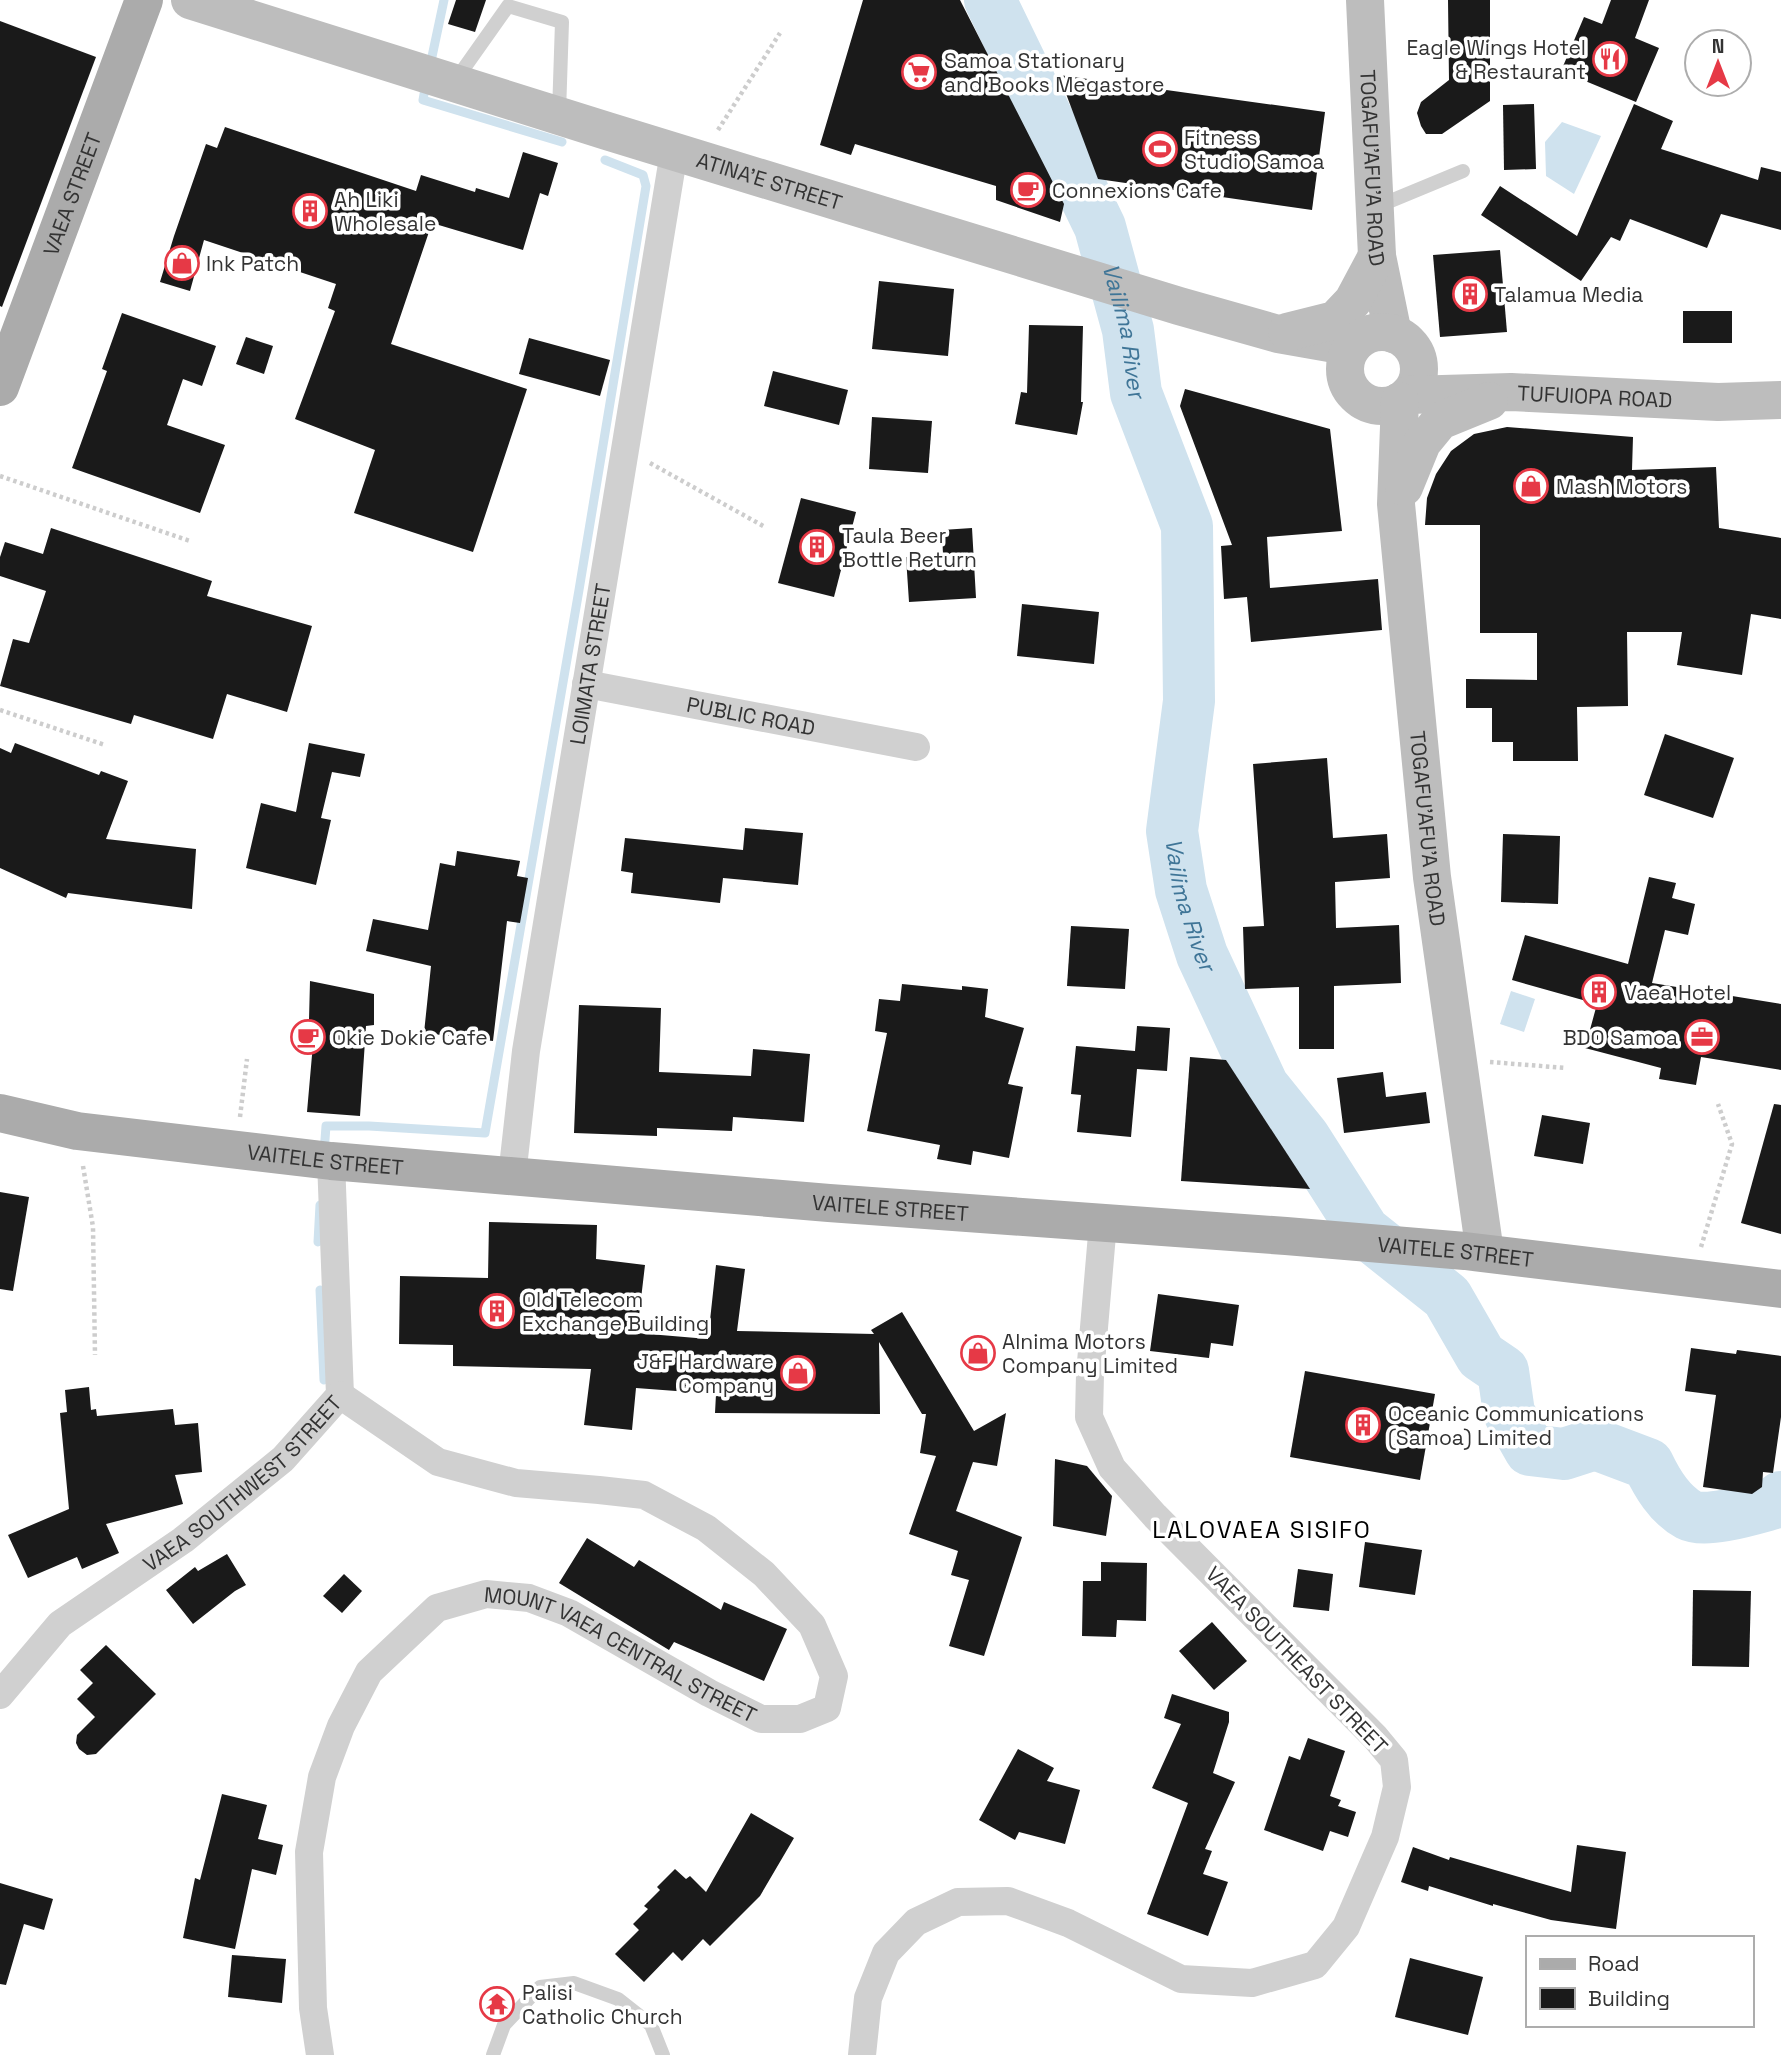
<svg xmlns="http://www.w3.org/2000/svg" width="1781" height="2055" font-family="'Space Grotesk',sans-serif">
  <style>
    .water { fill: #cfe2ee }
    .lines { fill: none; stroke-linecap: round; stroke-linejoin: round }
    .stream { stroke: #cfe2ee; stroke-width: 9 }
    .river { stroke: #cfe2ee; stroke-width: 52 }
    .building { fill: #1a1a1a }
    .path { stroke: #cdcdcd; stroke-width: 4.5; stroke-dasharray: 3.5 3.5; stroke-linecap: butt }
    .lane { stroke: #d0d0d0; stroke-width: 14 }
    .street { stroke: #d0d0d0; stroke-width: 28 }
    .secondary { stroke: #bdbdbd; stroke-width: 38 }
    .primary { stroke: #ababab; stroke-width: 38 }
    .labels { text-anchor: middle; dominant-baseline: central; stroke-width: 7; stroke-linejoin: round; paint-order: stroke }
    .poi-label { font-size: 21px; fill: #333; stroke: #fff; text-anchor: start }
    .street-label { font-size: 21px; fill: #333; stroke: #fff }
    .water-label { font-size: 23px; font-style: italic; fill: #3f7597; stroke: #fff }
    .quarter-label { font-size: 24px; letter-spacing: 2px; fill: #000; stroke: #fff }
  </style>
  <rect width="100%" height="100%" fill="#fff"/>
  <!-- water -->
  <g class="water">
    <path d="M1562,122L1601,136L1574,194L1546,176L1545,142Z"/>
    <path d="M1511,991L1535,999L1524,1032L1500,1024Z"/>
  </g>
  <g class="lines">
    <!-- stream -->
    <g class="stream">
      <path d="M430,66L444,0"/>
      <path d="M426,83L423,100L562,142"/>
      <path d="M324,1153L326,1126H369L485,1133L579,590L646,186L643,175L605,160"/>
      <path d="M318,1242L320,1205"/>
      <path d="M320,1290L324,1380"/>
    </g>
    <!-- river -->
    <path class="river" id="s1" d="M990,0L1100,227L1128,330L1136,393L1187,526L1189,701L1172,831L1181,890L1202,955L1263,1086L1304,1137L1364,1231L1447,1297L1481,1356L1503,1371L1509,1413L1530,1450L1564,1454L1595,1444L1648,1464C1657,1483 1669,1504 1689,1515C1706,1524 1756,1508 1775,1503L1781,1497"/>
  </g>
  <!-- building -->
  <g class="building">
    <path d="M456,0H486L475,32L448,24Z"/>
    <path d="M863,0H960L1064,204L1060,222L996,200V186L855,144L851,155L820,145Z"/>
    <path d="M1448,0H1490V101L1442,134H1426L1421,126L1417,113L1421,102L1449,80Z"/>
    <path d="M1611,0H1649L1635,38L1659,48L1636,102L1561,71L1584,17L1602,24Z"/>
    <path d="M0,21L96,57L2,307L0,306Z"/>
    <path d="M1059,75L1325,112L1312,210L1098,179Z"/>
    <path d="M1534,104L1536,169L1504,170L1503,105Z"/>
    <path d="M1634,104L1673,121L1661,149L1758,180L1761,167L1781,172V230L1721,214L1707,248L1630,219L1620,241L1611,237L1581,281L1481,215L1500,186L1577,236Z"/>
    <path d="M225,127L416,191L421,175L475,192L476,188L509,198L523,152L558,163L548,196L540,193L523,250L432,223L391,344L527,389L473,552L354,513L375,450L295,419L335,311L328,308L336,284L204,240L190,291L160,282L174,236L206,144L217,148Z"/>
    <path d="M1500,250L1507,332L1440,337L1433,255Z"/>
    <path d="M879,281L954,289L948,356L872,349Z"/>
    <rect x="1683" y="311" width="49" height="32"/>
    <path d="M122,313L216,346L202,386L183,379L167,425L225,445L200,513L72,468L107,371L102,369Z"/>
    <path d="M1029,325L1083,326L1081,402H1083L1077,435L1015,424L1021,392L1027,393Z"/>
    <path d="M246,337L273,346L264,374L236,364Z"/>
    <path d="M529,338L610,360L600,396L519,374Z"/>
    <path d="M773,371L848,390L839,425L764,406Z"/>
    <path d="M1185,389L1330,429L1342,531L1267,537L1270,588L1378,579L1382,630L1251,642L1247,597L1224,599L1221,546L1232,545L1180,406Z"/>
    <path d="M872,417L932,421L928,473L869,469Z"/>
    <path d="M1507,427L1633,437L1632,470L1716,467L1719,528L1781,538V619L1751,614L1742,675L1677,665L1682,632H1627L1628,706L1577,707L1578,761H1513V742H1492V708H1466V679L1537,680V633H1480V525H1425L1427,498L1436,474L1451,451L1474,434Z"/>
    <path d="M801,498L856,512L834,597L778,583Z"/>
    <path d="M51,528L212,581L207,596L312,626L287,712L227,694L213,739L134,715L131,724L0,686L13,639L29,643L46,591L0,576V557L5,542L43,554Z"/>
    <path d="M972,528L976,598L909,602L906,557L943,555L942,530Z"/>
    <path d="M1022,604L1099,612L1094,664L1017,656Z"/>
    <path d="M1665,734L1734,758L1713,818L1644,795Z"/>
    <path d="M15,743L99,775L101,771L128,781L106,839L196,849L192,909L68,893L66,898L0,868V748L11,753Z"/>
    <path d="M309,743L365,754L360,777L332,772L321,818L331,820L316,885L246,868L261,803L296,812Z"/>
    <path d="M1327,758L1333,838L1387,834L1390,878L1335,882L1336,928L1399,925L1401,983L1334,986V1049H1299V987L1245,989L1243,927L1264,926L1253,764Z"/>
    <path d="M745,828L803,833L798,885L723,878L720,903L631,893L633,873L621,871L625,838L743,850Z"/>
    <path d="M1503,834L1560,836L1558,904L1501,902Z"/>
    <path d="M457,851L520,861L517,876L528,878L520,923L507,921L493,1041L424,1033L431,966L366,951L373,919L428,930L440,863L455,866Z"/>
    <path d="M1649,877L1676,883L1672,898L1695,904L1688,935L1665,930L1652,983L1781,1004V1070L1701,1057L1696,1085L1659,1079L1661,1068L1585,1048L1597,1004L1512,980L1525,935L1628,964Z"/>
    <path d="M1071,926L1129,929L1125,989L1067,986Z"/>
    <path d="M310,981L374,994V1025L366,1026L360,1116L307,1112L315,1021L309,1020Z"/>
    <path d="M902,984L962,990V986L988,989L985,1017L1024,1028L1008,1084L1023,1087L1009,1158L973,1151L971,1165L937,1159L940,1145L867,1131L887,1033L875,1031L879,999L900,1001Z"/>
    <path d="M579,1005L661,1008L659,1072L751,1076L753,1049L810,1054L804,1122L733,1117L732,1131L657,1128V1136L574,1133Z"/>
    <path d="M1137,1026L1170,1028L1167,1071L1137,1069L1131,1137L1077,1132L1081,1095L1071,1094L1076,1046L1135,1051Z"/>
    <path d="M1190,1057L1226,1060L1310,1189L1181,1181Z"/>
    <path d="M1383,1072L1386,1097L1426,1092L1430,1123L1344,1133L1337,1078Z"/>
    <path d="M1774,1104L1781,1105V1234L1741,1223Z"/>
    <path d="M1542,1115L1590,1123L1583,1164L1534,1156Z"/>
    <path d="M0,1192L29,1197L13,1291L0,1289Z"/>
    <path d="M489,1222L597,1225L596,1259L645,1265L637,1333L708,1339L716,1265L745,1269L737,1331L874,1334L871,1330L902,1312L974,1431L1006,1413L997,1466L973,1462L956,1511L1022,1537L984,1656L949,1646L969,1580L951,1575L958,1551L909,1534L936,1456L920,1453L926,1414H922L879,1342L880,1414L715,1413L716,1394L636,1388L632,1430L584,1425L591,1369L453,1366V1345L399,1344L400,1276L488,1278Z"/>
    <path d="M1158,1294L1239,1305L1233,1346L1211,1343L1209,1358L1150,1351Z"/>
    <path d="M1691,1348L1736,1354L1737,1350L1781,1356V1417L1773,1473L1763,1472L1762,1487L1752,1494L1703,1487L1716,1395L1685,1391Z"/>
    <path d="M1305,1371L1435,1394L1420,1480L1290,1457Z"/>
    <path d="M89,1387L91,1410L96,1409L97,1416L173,1409L175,1425L198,1423L202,1472L175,1475L183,1504L106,1524L119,1553L82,1569L77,1557L28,1578L8,1535L69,1509L60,1413L67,1412L65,1390Z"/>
    <path d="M1055,1459L1087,1466L1112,1496L1106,1536L1053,1526Z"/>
    <path d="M587,1538L634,1567L639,1560L721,1610L724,1602L787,1629L764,1681L674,1642L669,1650L559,1583Z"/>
    <path d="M1365,1542L1422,1550L1415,1595L1359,1587Z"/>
    <path d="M227,1554L246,1585L235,1591L193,1624L166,1590L195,1567L198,1571Z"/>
    <path d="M1101,1562L1147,1563L1146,1621L1117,1620L1116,1637L1082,1636L1083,1581H1101Z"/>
    <path d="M1298,1569L1333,1574L1329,1611L1293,1607Z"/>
    <path d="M344,1574L362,1591L342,1613L323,1596Z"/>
    <path d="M1693,1590L1751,1591L1749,1667L1692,1666Z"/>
    <path d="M1212,1622L1247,1661L1214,1690L1179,1651Z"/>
    <path d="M106,1645L156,1694L96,1754L87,1755L79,1749L76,1743L77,1735L95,1717L77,1699L93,1683L80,1670Z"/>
    <path d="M1172,1694L1229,1712V1722L1213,1773L1235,1782L1205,1849L1212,1851L1203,1874L1228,1882L1208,1936L1147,1914L1188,1803L1152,1788L1181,1724L1164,1718Z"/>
    <path d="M1308,1738L1345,1751L1330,1796L1341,1800L1338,1806L1356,1812L1348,1837L1330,1831L1323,1851L1264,1830L1289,1756L1300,1760Z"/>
    <path d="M1018,1749L1054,1768L1047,1781L1080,1790L1065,1844L1019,1832L1015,1840L979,1820Z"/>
    <path d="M222,1794L267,1805L258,1839L283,1845L276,1875L252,1869L235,1949L183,1938L195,1878L200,1880Z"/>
    <path d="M751,1813L794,1838L760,1896L710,1946L703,1939L682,1961L673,1952L644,1982L615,1954L639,1930L633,1924L648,1909L644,1906L660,1890L657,1887L675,1869L686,1879L690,1876L706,1892Z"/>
    <path d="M1577,1845L1626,1852L1616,1929L1551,1920L1493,1904V1906L1429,1886L1428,1891L1401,1882L1413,1847L1449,1860L1450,1857L1571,1892Z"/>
    <path d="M0,1883L53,1899L44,1930L24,1924L6,1985L0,1984Z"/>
    <path d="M232,1955L286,1959L282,2003L228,1997Z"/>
    <path d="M1410,1958L1483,1977L1468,2035L1395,2017Z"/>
  </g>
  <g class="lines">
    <!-- path -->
    <g class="path">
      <path d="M718,130L780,33"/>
      <path d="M650,463L765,527"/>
      <path d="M0,476L190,541"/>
      <path d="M0,710L105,745"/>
      <path d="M1490,1062L1566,1068"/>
      <path d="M240,1117L247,1059"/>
      <path d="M83,1166L93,1227L95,1355"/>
      <path d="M1701,1247L1732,1144L1718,1104"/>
    </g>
    <!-- lane -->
    <g class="lane">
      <path d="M455,81L508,6L562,22L559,113"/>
      <path d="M1376,207L1463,171"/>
      <path d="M493,2055L504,2025L540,1987L574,1983L618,1999L651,2025L663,2055"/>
    </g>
    <!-- street -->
    <g class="street">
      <path id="s2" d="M586,684L916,747"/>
      <path id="s3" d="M512,1176L526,1051L674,152"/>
      <path id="s4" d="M0,1695L60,1624L183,1540L283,1459L340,1395L331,1161"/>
      <path id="s5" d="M320,2055L313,2008L309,1852L322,1777L341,1726L369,1672L437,1608L486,1594L529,1598L569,1613L709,1693L761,1719H800L827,1708L834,1676L812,1625L764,1574L706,1528L644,1495L599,1490L516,1483L438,1462L340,1395"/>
      <path d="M862,2055L868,1998L886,1953L916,1922L958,1902L1008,1901L1068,1923L1181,1979L1252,1983L1315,1965L1346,1927L1385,1837L1397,1787L1394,1760L1375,1737L1155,1516L1112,1468L1089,1417L1090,1374L1103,1223"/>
    </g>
    <!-- secondary -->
    <g class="secondary">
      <path id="s6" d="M190,0L607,131L1179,306L1278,334L1352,347"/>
      <path id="s7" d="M1365,0L1377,256L1393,334"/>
      <path d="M1287,332L1335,320L1353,301L1377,256"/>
      <circle cx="1382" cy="369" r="37"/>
      <path id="s8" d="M1408,395L1511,392L1718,402L1781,400"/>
      <path id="s9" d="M1400,401L1396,504L1432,877L1485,1253"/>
      <path d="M1404,487L1422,443L1440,421L1489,401"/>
    </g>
    <!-- primary -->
    <g class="primary">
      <path id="s10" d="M0,387L144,0"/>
      <path id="s11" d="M0,1113L77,1131L331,1161L829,1203L1286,1236L1465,1251L1781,1289"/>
    </g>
  </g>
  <!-- icons -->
  <defs>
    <g id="restaurant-ring" transform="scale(1.75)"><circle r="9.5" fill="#fff" stroke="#e63946" stroke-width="1.5"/><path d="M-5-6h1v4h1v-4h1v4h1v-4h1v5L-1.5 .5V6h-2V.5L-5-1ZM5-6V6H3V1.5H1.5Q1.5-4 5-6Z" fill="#e63946"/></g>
    <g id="supermarket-ring" transform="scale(1.75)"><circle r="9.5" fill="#fff" stroke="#e63946" stroke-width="1.5"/><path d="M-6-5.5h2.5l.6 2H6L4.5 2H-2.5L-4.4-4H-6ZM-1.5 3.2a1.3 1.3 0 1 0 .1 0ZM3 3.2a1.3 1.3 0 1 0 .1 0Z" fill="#e63946"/></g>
    <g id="stadium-ring" transform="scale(1.75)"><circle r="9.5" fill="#fff" stroke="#e63946" stroke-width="1.5"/><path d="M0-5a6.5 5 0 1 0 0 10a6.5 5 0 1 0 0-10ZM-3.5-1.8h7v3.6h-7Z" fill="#e63946"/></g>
    <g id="cafe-ring" transform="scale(1.75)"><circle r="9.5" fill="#fff" stroke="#e63946" stroke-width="1.5"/><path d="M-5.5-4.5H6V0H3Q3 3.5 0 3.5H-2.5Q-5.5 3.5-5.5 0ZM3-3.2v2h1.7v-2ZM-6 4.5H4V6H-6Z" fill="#e63946"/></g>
    <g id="building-ring" transform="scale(1.75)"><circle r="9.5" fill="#fff" stroke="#e63946" stroke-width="1.5"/><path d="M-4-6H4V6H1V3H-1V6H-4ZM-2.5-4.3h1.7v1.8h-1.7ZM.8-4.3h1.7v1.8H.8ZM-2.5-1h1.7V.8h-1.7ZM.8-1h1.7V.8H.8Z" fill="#e63946"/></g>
    <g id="shop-ring" transform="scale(1.75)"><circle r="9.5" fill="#fff" stroke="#e63946" stroke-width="1.5"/><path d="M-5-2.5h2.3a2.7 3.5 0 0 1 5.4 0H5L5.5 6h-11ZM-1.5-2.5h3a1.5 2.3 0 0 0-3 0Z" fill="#e63946"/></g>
    <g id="office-ring" transform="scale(1.75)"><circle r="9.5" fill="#fff" stroke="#e63946" stroke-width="1.5"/><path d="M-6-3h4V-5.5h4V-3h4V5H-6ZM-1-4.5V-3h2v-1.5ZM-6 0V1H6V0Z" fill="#e63946"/></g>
    <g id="temple-ring" transform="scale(1.75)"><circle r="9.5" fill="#fff" stroke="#e63946" stroke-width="1.5"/><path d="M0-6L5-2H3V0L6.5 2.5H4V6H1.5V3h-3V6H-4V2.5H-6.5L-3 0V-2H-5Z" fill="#e63946"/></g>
  </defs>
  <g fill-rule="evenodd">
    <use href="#restaurant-ring" x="1610" y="59"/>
    <use href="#supermarket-ring" x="919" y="72"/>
    <use href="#stadium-ring" x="1160" y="149"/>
    <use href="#cafe-ring" x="1028" y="190"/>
    <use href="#building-ring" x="310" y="211"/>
    <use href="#shop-ring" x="182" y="263"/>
    <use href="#building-ring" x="1470" y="294"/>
    <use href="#shop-ring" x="1531" y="486"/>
    <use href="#building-ring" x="817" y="547"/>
    <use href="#building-ring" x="1599" y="992"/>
    <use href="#cafe-ring" x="308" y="1037"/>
    <use href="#office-ring" x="1702" y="1037"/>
    <use href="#building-ring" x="497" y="1311"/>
    <use href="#shop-ring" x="978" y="1353"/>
    <use href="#shop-ring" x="798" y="1373"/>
    <use href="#building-ring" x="1363" y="1425"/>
    <use href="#temple-ring" x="497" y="2004"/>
  </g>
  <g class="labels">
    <!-- poi labels -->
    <g class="poi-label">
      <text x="1586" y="47" text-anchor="end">Eagle Wings Hotel<tspan x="1586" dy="24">&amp; Restaurant</tspan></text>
      <text x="944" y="60">Samoa Stationary<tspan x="944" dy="24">and Books Megastore</tspan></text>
      <text x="1184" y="137">Fitness<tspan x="1184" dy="24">Studio Samoa</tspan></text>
      <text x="1052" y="190">Connexions Cafe</text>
      <text x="334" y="199">Ah Liki<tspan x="334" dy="24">Wholesale</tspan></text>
      <text x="206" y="263">Ink Patch</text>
      <text x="1494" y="294">Talamua Media</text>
      <text x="1556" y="486">Mash Motors</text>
      <text x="842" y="535">Taula Beer<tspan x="842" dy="24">Bottle Return</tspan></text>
      <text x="1624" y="992">Vaea Hotel</text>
      <text x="332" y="1037">Okie Dokie Cafe</text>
      <text x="1678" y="1037" text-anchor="end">BDO Samoa</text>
      <text x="522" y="1299">Old Telecom<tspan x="522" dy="24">Exchange Building</tspan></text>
      <text x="1002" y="1341">Alnima Motors<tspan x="1002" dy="24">Company Limited</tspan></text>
      <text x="774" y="1361" text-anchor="end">J&amp;F Hardware<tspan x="774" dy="24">Company</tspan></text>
      <text x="1388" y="1413">Oceanic Communications<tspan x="1388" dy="24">(Samoa) Limited</tspan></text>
      <text x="522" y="1992">Palisi<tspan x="522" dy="24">Catholic Church</tspan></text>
    </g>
    <!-- street labels -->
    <g class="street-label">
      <text stroke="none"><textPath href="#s7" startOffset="168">TOGAFU'AFU'A ROAD</textPath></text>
      <text stroke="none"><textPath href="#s6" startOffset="607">ATINA'E STREET</textPath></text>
      <text stroke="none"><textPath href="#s10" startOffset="206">VAEA STREET</textPath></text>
      <text stroke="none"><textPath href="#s8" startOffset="187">TUFUIOPA ROAD</textPath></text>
      <text stroke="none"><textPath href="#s3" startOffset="518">LOIMATA STREET</textPath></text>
      <text stroke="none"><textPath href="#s2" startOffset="168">PUBLIC ROAD</textPath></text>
      <text stroke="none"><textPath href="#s9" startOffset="429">TOGAFU'AFU'A ROAD</textPath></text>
      <text stroke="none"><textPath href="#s11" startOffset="329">VAITELE STREET</textPath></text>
      <text stroke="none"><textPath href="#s11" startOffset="896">VAITELE STREET</textPath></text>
      <text stroke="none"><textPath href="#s11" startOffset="1463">VAITELE STREET</textPath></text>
      <text stroke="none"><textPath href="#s4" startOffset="324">VAEA SOUTHWEST STREET</textPath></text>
      <text stroke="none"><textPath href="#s5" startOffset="688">MOUNT VAEA CENTRAL STREET</textPath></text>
      <text transform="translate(1297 1660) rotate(46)">VAEA SOUTHEAST STREET</text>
    </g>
    <!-- water labels -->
    <g class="water-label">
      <text stroke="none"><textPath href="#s1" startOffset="359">Vailima River</textPath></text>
      <text stroke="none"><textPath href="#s1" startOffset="947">Vailima River</textPath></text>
    </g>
    <!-- quarter labels -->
    <g class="quarter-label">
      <text x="1262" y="1529">LALOVAEA SISIFO</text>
    </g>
  </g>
  <!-- legend -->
  <rect x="1526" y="1936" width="228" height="91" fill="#ffffff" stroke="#adadad" stroke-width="2"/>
  <rect x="1540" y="1959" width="35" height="10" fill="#ababab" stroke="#adadad" stroke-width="2"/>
  <text x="1588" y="1971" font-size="21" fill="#333333">Road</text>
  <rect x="1540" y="1988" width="35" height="21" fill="#1a1a1a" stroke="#adadad" stroke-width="2"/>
  <text x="1588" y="2006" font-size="21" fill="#333333">Building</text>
  <!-- north arrow -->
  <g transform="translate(1718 63)"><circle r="33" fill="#ffffff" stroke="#adadad" stroke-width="2"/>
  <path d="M0-5L12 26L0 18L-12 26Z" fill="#e63946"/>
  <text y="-10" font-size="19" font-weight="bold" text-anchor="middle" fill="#333333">N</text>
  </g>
</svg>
